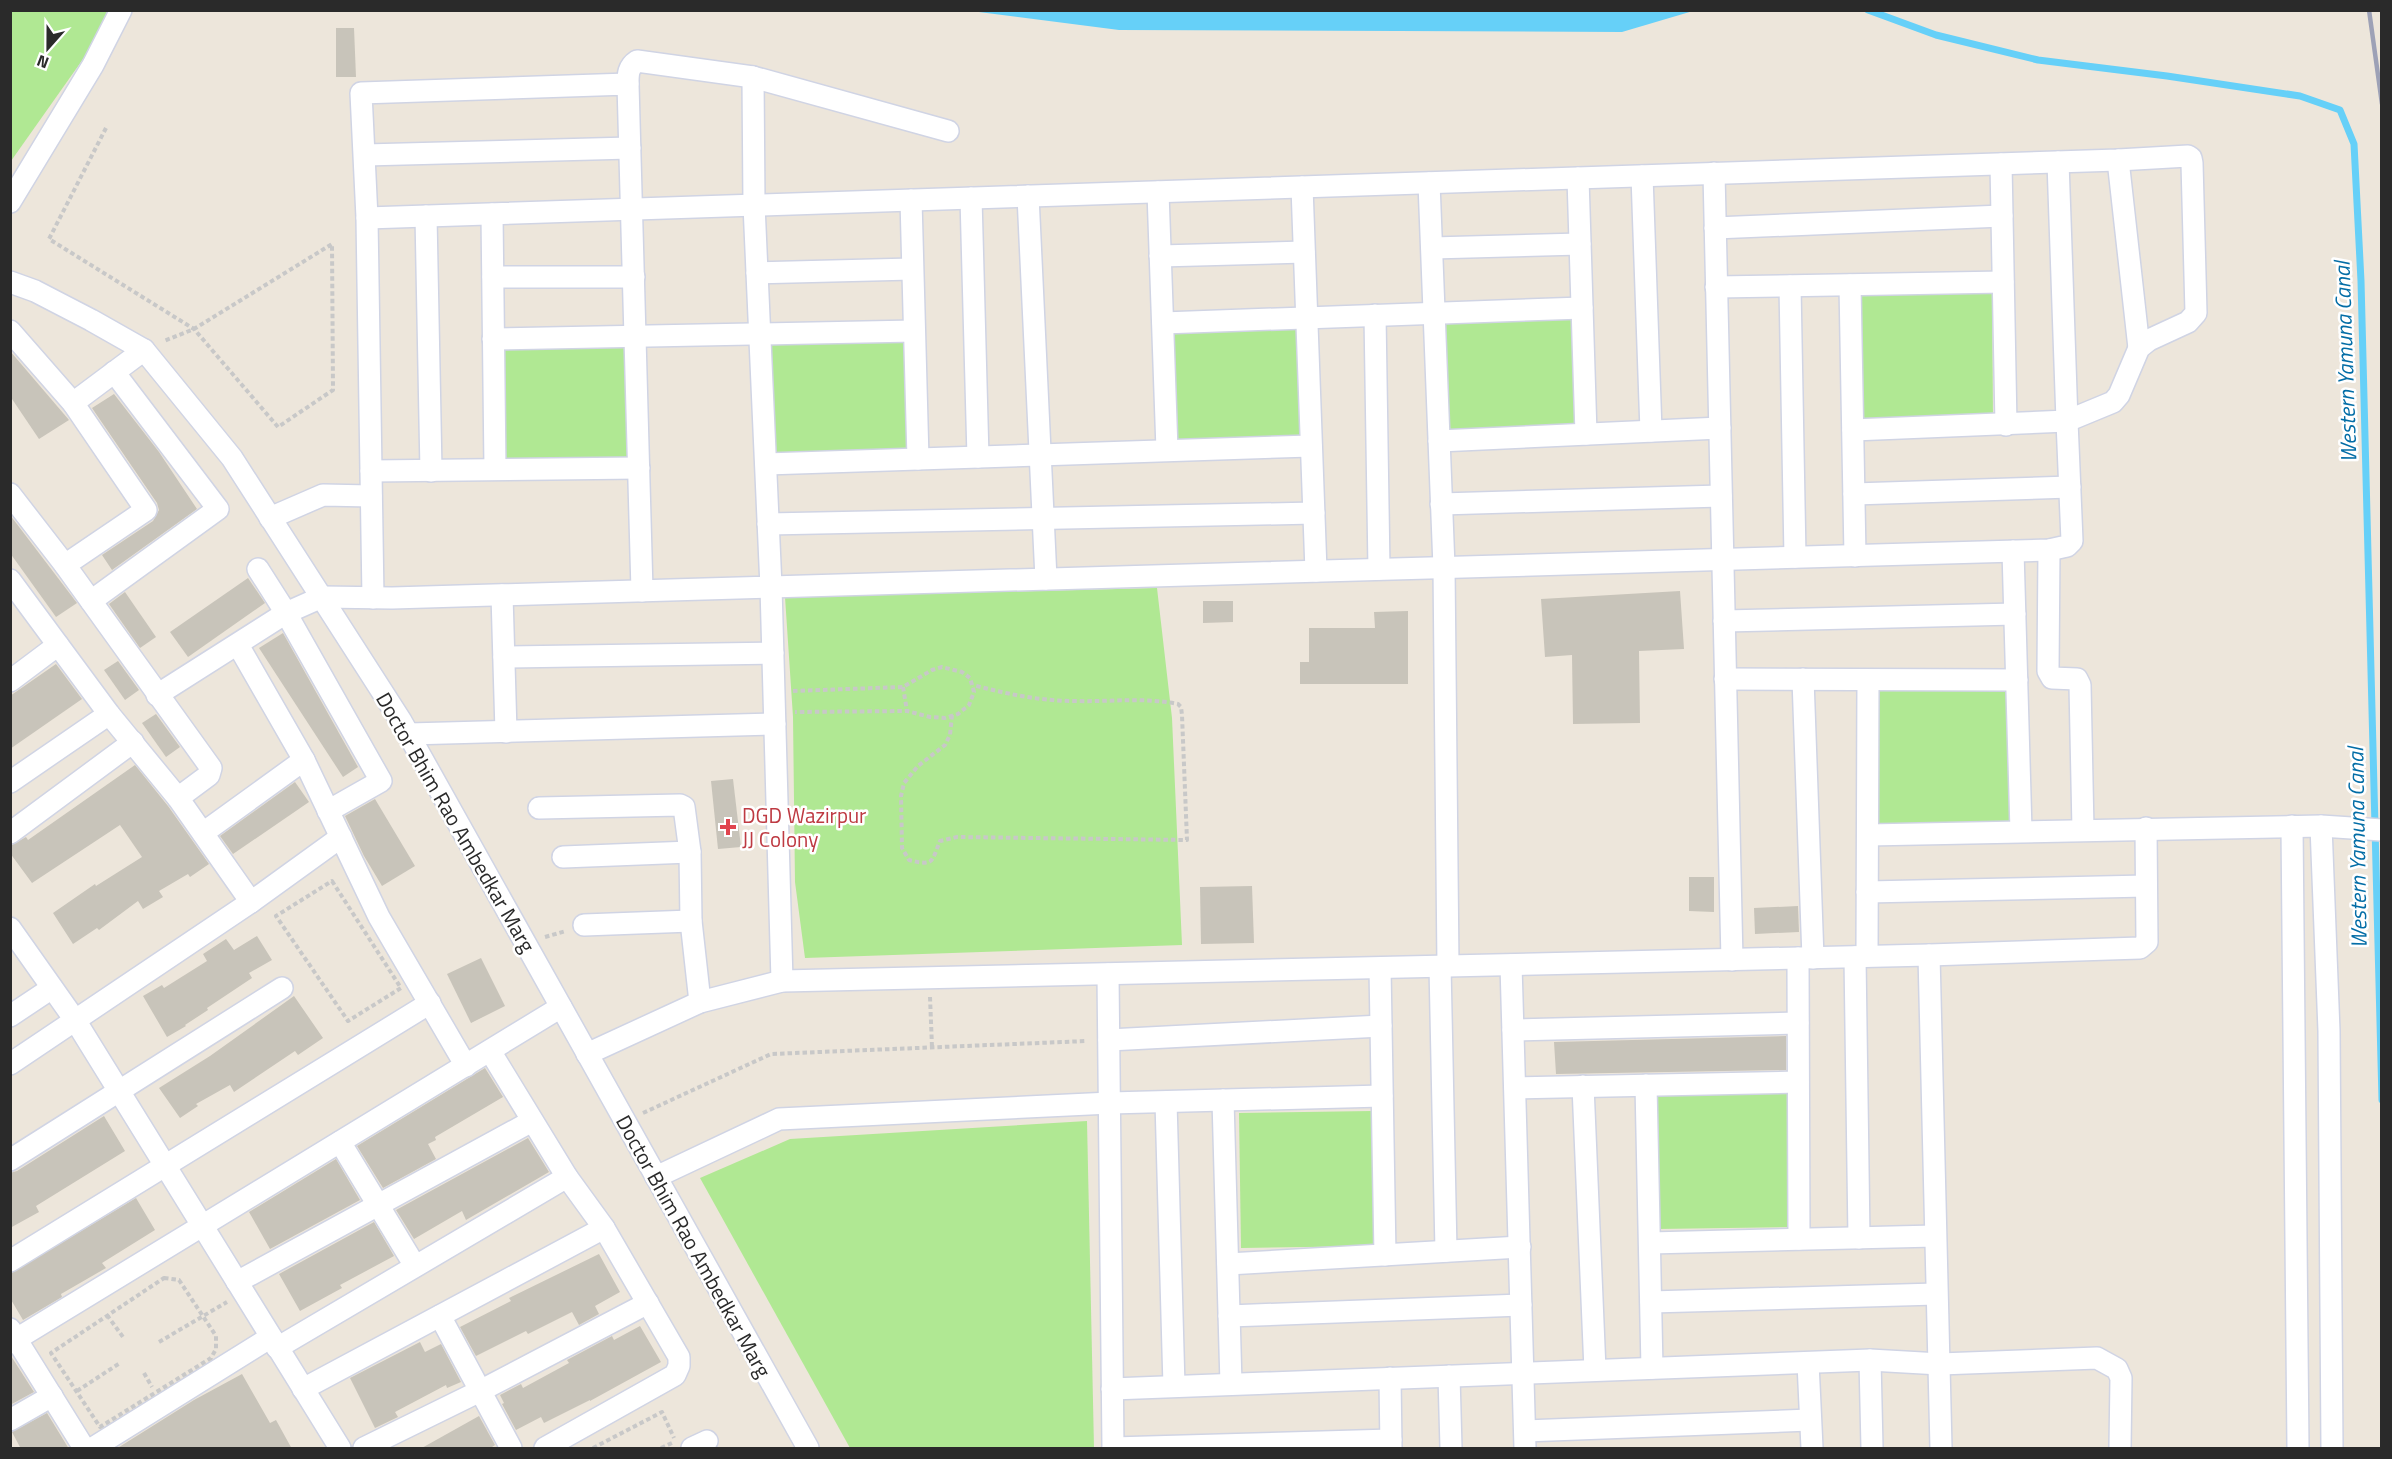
<svg xmlns="http://www.w3.org/2000/svg" width="2392" height="1459" font-family="'Titillium Web',sans-serif">
  <style>
    .green { fill: #b0e893 }
    .water { fill: #66d0f8 }
    .lines { fill: none; stroke-linecap: round; stroke-linejoin: round }
    .stream { stroke: #66d0f8; stroke-width: 7 }
    .building { fill: #c8c4ba }
    .minor-casing { stroke: #d0d4e4; stroke-width: 24 }
    .path { stroke: #c8c8c8; stroke-width: 4; stroke-dasharray: 4.5 3; stroke-linecap: butt }
    .minor { stroke: #fff; stroke-width: 21 }
    .rail { stroke: #9da1b6; stroke-width: 4.5 }
    .health-dot { fill: #e0444e; stroke: #fff; stroke-width: 2 }
    .labels { text-anchor: middle; dominant-baseline: central; stroke-width: 5; stroke-linejoin: round; paint-order: stroke }
    .health-label { font-size: 21px; fill: #be3a42; stroke: #fff; text-anchor: start }
    .street-label { font-size: 21px; fill: #2a2a2a; stroke: #fff }
    .water-label { font-size: 22px; font-style: italic; fill: #036da6; stroke: #fff }
  </style>
  <rect width="100%" height="100%" fill="#ede6db"/>
  <!-- green -->
  <g class="green">
    <path d="M11,11H117L11,161Z"/>
    <path d="M1992,289L1993,421H1861L1859,290Z"/>
    <path d="M1574,312L1579,430L1444,436L1439,318Z"/>
    <path d="M1302,320L1308,439L1173,444L1168,326Z"/>
    <path d="M903,334L909,452L774,458L769,340Z"/>
    <path d="M630,342L635,460L501,465L495,348Z"/>
    <path d="M1157,588L1172,718L1182,945L805,958L795,882L793,717L785,597Z"/>
    <path d="M2008,688L2010,823L1877,825L1875,690Z"/>
    <path d="M1788,1092L1790,1227L1657,1229L1655,1094Z"/>
    <path d="M1372,1111L1374,1246L1241,1248L1239,1113Z"/>
    <path d="M1087,1121L1094,1448H850L700,1178L790,1139Z"/>
  </g>
  <!-- water -->
  <path class="water" d="M971,11L1693,10V11L1622,32L1119,30Z"/>
  <g class="lines">
    <!-- stream -->
    <path class="stream" d="M1868,10L1936,35L2038,60L2167,76L2300,96L2340,110L2354,144L2361,281L2382,1100"/>
  </g>
  <!-- building -->
  <g class="building">
    <path d="M336,28H354L356,77H336Z"/>
    <path d="M10,351L69,420L39,439L10,396Z"/>
    <path d="M114,394L159,452L197,509L112,570L102,555L153,521L159,510L157,503L92,408Z"/>
    <path d="M10,515L77,603L56,617L10,553Z"/>
    <path d="M248,578L265,603L188,657L170,632Z"/>
    <path d="M1680,591L1684,649L1639,651L1640,723L1573,724L1572,655L1545,657L1541,599Z"/>
    <path d="M125,592L156,637L140,648L109,604Z"/>
    <path d="M1203,601H1233V622L1203,623Z"/>
    <path d="M1408,611V684H1300V662H1309V628H1375L1374,612Z"/>
    <path d="M283,633L358,767L343,777L259,648Z"/>
    <path d="M118,661L139,690L125,700L104,670Z"/>
    <path d="M56,664L82,699L10,749V696Z"/>
    <path d="M156,714L180,747L166,757L142,723Z"/>
    <path d="M135,765L168,806L209,864L190,877L188,874L159,891L163,897L143,909L138,901L99,930L97,928L73,944L53,913L95,884L96,886L142,857L120,825L32,883L10,853V846L26,837L28,840Z"/>
    <path d="M733,779L741,847L718,849L711,781Z"/>
    <path d="M295,782L309,802L233,854L220,836Z"/>
    <path d="M375,799L415,866L382,886L364,856L345,816Z"/>
    <path d="M1689,877H1714V912L1689,911Z"/>
    <path d="M1252,886L1254,943L1201,944L1200,887Z"/>
    <path d="M1798,906L1799,932L1755,934L1754,908Z"/>
    <path d="M257,936L272,960L249,973L252,978L207,1008L208,1010L185,1025L186,1026L167,1037L143,996L162,985L164,988L207,961L203,954L226,939L234,950Z"/>
    <path d="M481,958L505,1006L471,1023L447,974Z"/>
    <path d="M294,996L323,1038L298,1055L295,1051L234,1092L230,1085L196,1104L198,1106L180,1118L159,1088L210,1056Z"/>
    <path d="M1786,1036V1070L1556,1074L1554,1042Z"/>
    <path d="M485,1068L503,1097L435,1137L436,1140L428,1144L436,1159L383,1188L357,1146Z"/>
    <path d="M104,1116L125,1151L36,1206L39,1212L10,1228V1173L17,1171Z"/>
    <path d="M528,1138L549,1172L466,1220L462,1211L414,1239L396,1210Z"/>
    <path d="M336,1159L360,1200L270,1249L249,1212Z"/>
    <path d="M136,1198L155,1230L102,1263L106,1268L61,1294L62,1297L23,1320L10,1298V1274Z"/>
    <path d="M374,1222L394,1256L340,1285L342,1288L300,1311L279,1274Z"/>
    <path d="M599,1254L620,1292L595,1306L599,1314L579,1325L572,1312L528,1334L526,1331L476,1356L460,1327L511,1301L509,1298Z"/>
    <path d="M640,1326L661,1362L590,1401V1400L544,1423L541,1417L516,1430L502,1404L504,1403L500,1395L521,1384L523,1388L569,1363L567,1360L612,1336L614,1340Z"/>
    <path d="M420,1342L425,1352L441,1344L461,1382L447,1388L446,1385L395,1412L398,1417L375,1428L350,1378Z"/>
    <path d="M11,1356L34,1392L10,1405V1356Z"/>
    <path d="M242,1374L270,1423L276,1420L292,1449H116L194,1400Z"/>
    <path d="M47,1413L69,1449H21L12,1432Z"/>
    <path d="M479,1416L495,1445L489,1449H420Z"/>
  </g>
  <g class="lines">
    <!-- minor casing -->
    <g class="minor-casing">
      <g id="minor">
        <path d="M753,77L754,205L771,587L782,981"/>
        <path d="M628,84C628,74 628,67 637,61L753,77L948,131"/>
        <path d="M365,155L630,148"/>
        <path d="M2118,160L2139,348"/>
        <path d="M2001,164L2006,425"/>
        <path d="M1714,173L1732,960"/>
        <path d="M1642,176L1651,431"/>
        <path d="M1578,178L1586,434"/>
        <path d="M1429,183L1444,567L1448,966"/>
        <path d="M1302,187L1316,571"/>
        <path d="M1158,192L1167,450"/>
        <path d="M1028,196L1046,579"/>
        <path d="M971,198L978,457"/>
        <path d="M911,200L918,459"/>
        <path d="M10,202L93,65L121,10"/>
        <path d="M492,214L495,469"/>
        <path d="M426,216L431,471"/>
        <path d="M1715,228L2002,216"/>
        <path d="M1432,248L1580,244"/>
        <path d="M1160,256L1304,252"/>
        <path d="M757,273L912,269"/>
        <path d="M493,277H634"/>
        <path d="M10,282L35,291L91,320L144,350L232,458L401,721L808,1448"/>
        <path d="M1850,285L1855,556"/>
        <path d="M1790,286L1795,557"/>
        <path d="M1716,287L2003,282"/>
        <path d="M1375,315L1379,569"/>
        <path d="M1163,323L1582,308"/>
        <path d="M10,331L73,403"/>
        <path d="M493,339L914,331"/>
        <path d="M1853,430L2067,421L2058,162"/>
        <path d="M1439,441L1720,428"/>
        <path d="M766,464L1311,446"/>
        <path d="M371,471L639,468"/>
        <path d="M10,494L65,565L211,768L209,775L178,798"/>
        <path d="M1854,494L2070,487"/>
        <path d="M1441,504L1721,496"/>
        <path d="M270,518L323,495L371,496"/>
        <path d="M768,524L1314,513"/>
        <path d="M2049,550L2048,671L2052,678L2077,679L2080,685L2083,830"/>
        <path d="M2013,551L2021,831"/>
        <path d="M65,565L146,510L73,403L144,350"/>
        <path d="M258,569L286,613L381,781L328,811"/>
        <path d="M10,580L109,714L178,798L251,902"/>
        <path d="M502,595L506,732"/>
        <path d="M373,598L367,218L361,93L628,84L642,591"/>
        <path d="M91,601L218,509L114,372"/>
        <path d="M1724,621L2015,614"/>
        <path d="M238,645L304,760L379,917L466,1066"/>
        <path d="M504,657L773,653"/>
        <path d="M1725,679L2017,680"/>
        <path d="M1803,679L1813,958"/>
        <path d="M10,681L58,645"/>
        <path d="M157,695L286,613L322,597L392,598L2049,550L2067,546L2072,541L2067,421L2113,402L2119,395L2139,348L2149,340L2188,322L2196,313L2192,163L2191,158L2188,156L2118,160L367,218"/>
        <path d="M409,734L775,724"/>
        <path d="M10,782L109,714"/>
        <path d="M539,808L680,805L684,807L690,852L691,921L700,1002"/>
        <path d="M2292,826L2298,1448"/>
        <path d="M2321,826L2329,1031L2332,1448"/>
        <path d="M10,833L133,742"/>
        <path d="M203,833L304,760"/>
        <path d="M1868,835L2321,826L2382,830"/>
        <path d="M563,857L690,852"/>
        <path d="M1867,892L2146,886"/>
        <path d="M584,925L691,921"/>
        <path d="M10,928L75,1020L340,1448"/>
        <path d="M1929,955L1941,1448"/>
        <path d="M1867,956L1868,680"/>
        <path d="M1855,957L1859,1238"/>
        <path d="M1798,958L1799,1239"/>
        <path d="M1511,965L1525,1448"/>
        <path d="M1440,966L1446,1251"/>
        <path d="M1380,968L1385,1255"/>
        <path d="M1108,974L1113,1448"/>
        <path d="M10,1016L52,988"/>
        <path d="M1513,1030L1798,1023"/>
        <path d="M1109,1040L1381,1026"/>
        <path d="M490,1051L567,1177L604,1228L679,1357V1366L675,1375L545,1448"/>
        <path d="M587,1054L700,1002L782,981L1929,955L2140,948L2147,942L2146,828"/>
        <path d="M10,1064L251,902L341,837"/>
        <path d="M1646,1085L1652,1368"/>
        <path d="M1583,1086L1595,1370"/>
        <path d="M1515,1088L1798,1082"/>
        <path d="M1223,1100L1231,1384"/>
        <path d="M1166,1102L1174,1386"/>
        <path d="M340,1142L415,1266"/>
        <path d="M10,1160L282,988"/>
        <path d="M656,1177L779,1119L1110,1103L1382,1096"/>
        <path d="M1650,1243L1935,1236"/>
        <path d="M10,1261L430,1003"/>
        <path d="M1228,1264L1520,1247"/>
        <path d="M237,1282L532,1121"/>
        <path d="M1651,1302L1936,1294"/>
        <path d="M440,1316L511,1448"/>
        <path d="M1229,1316L1521,1305"/>
        <path d="M10,1329L84,1448"/>
        <path d="M10,1343L561,1007"/>
        <path d="M277,1348L567,1177"/>
        <path d="M1870,1360L1872,1448"/>
        <path d="M1808,1363L1812,1448"/>
        <path d="M1449,1376L1451,1448"/>
        <path d="M1390,1378L1391,1448"/>
        <path d="M303,1389L604,1228"/>
        <path d="M1112,1389L1870,1360L1940,1364L2097,1358L2117,1369L2121,1378L2120,1448"/>
        <path d="M10,1420L52,1396"/>
        <path d="M1525,1431L1810,1420"/>
        <path d="M93,1448L271,1337"/>
        <path d="M364,1448L480,1391L648,1303"/>
        <path d="M692,1448L707,1441"/>
        <path d="M1113,1448L1391,1440"/>
      </g>
    </g>
    <!-- path -->
    <g class="path">
      <path d="M106,128L49,239L194,329L278,427L333,390L332,244L194,329L164,341"/>
      <path d="M903,687L907,711"/>
      <path d="M793,691L903,687L932,670L942,667L962,672L970,678L974,692L969,705L958,714L945,718L930,717L907,711L795,712"/>
      <path d="M952,715L950,735L945,745L918,766L904,783L901,796L902,848L909,860C934,866 931,863 940,841L957,837L1187,840L1182,715L1181,707L1178,704C1143,697 1110,702 1075,701C1040,701 1007,694 973,685"/>
      <path d="M332,881L401,988L348,1021L276,916Z"/>
      <path d="M545,937L566,931"/>
      <path d="M930,997L932,1047"/>
      <path d="M643,1113L771,1054L1087,1041"/>
      <path d="M164,1278L179,1280L216,1336V1349L211,1358L100,1427L51,1353Z"/>
      <path d="M107,1315L123,1337"/>
      <path d="M159,1342L227,1302"/>
      <path d="M144,1373L152,1387"/>
      <path d="M77,1391L120,1363"/>
      <path d="M593,1448L662,1412L674,1438"/>
      <path d="M661,1448L672,1443"/>
    </g>
    <!-- minor -->
    <use href="#minor" class="minor"/>
    <!-- rail -->
    <path class="rail" d="M2369,10L2382,104"/>
  </g>
  <!-- markers -->
  <path class="health-dot" d="M725 818h6v6h6v6h-6v6h-6v-6h-6v-6h6z"/>
  <g class="labels">
    <!-- health labels -->
    <g class="health-label">
      <text x="742" y="815">DGD Wazirpur<tspan x="742" dy="24">JJ Colony</tspan></text>
    </g>
    <!-- street labels -->
    <g class="street-label">
      <text transform="translate(456 822) rotate(60)">Doctor Bhim Rao Ambedkar Marg</text>
      <text transform="translate(694 1246) rotate(61)">Doctor Bhim Rao Ambedkar Marg</text>
    </g>
    <!-- water labels -->
    <g class="water-label">
      <text transform="translate(2345 362) rotate(-92)">Western Yamuna Canal</text>
      <text transform="translate(2357 848) rotate(-91)">Western Yamuna Canal</text>
    </g>
  </g>
  <!-- border -->
  <rect width="2392" height="1459" fill="none" stroke="#2a2a2a" stroke-width="24"/>
  <!-- north arrow -->
  <g transform="translate(48 48) rotate(201)" stroke="#ffffff" stroke-width="4.5" paint-order="stroke">
  <path d="M0-4.5L10 22L0 15L-10 22Z" fill="#2a2a2a"/>
  <text y="-9" font-size="16" font-weight="bold" text-anchor="middle" fill="#2a2a2a">N</text>
  </g>
</svg>
